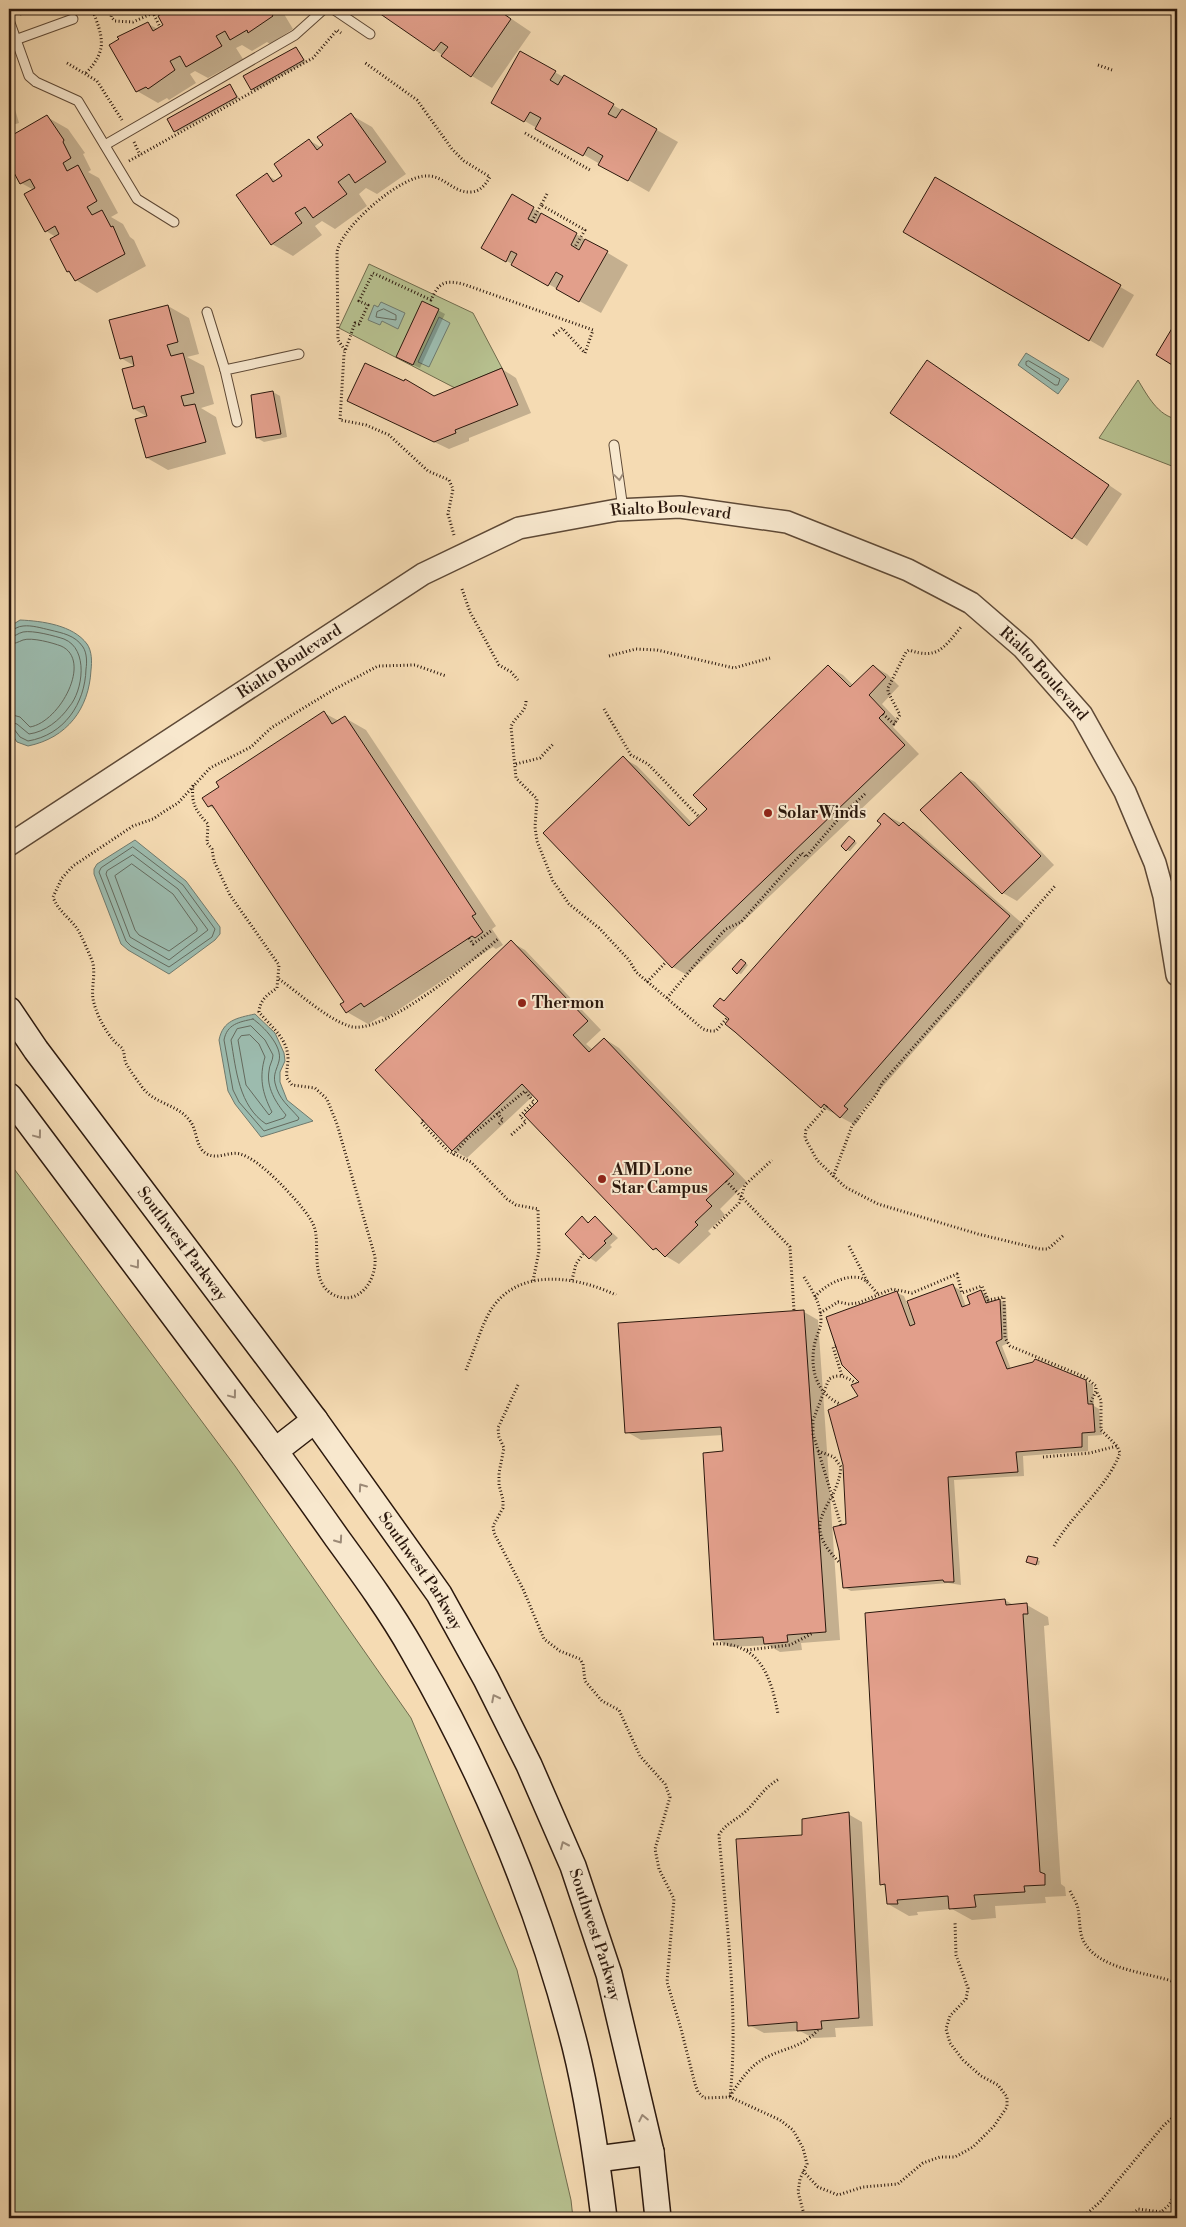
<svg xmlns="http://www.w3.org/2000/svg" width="1186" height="2227" font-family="'Libre Bodoni',serif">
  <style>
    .green { fill: #b7c190; stroke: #716c4e }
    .water { fill: #9cbbae; stroke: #6f7a6e }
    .shadow { fill: #0003 }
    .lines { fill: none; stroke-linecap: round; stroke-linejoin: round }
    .shore { stroke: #646a5e; stroke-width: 1 }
    .building { fill: #e29f8b; stroke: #2b180d }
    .service-casing { stroke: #5e4936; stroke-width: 11 }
    .tertiary-casing { stroke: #5e4936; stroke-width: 24 }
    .secondary-casing { stroke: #2b180d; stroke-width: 28 }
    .path { stroke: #2b180d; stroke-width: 3; stroke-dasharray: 1 2.5; stroke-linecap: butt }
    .service { stroke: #f8e8ce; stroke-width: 9 }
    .tertiary { stroke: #f8e8ce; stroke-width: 21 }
    .secondary { stroke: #f8e8ce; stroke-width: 25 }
    .path-bridge { stroke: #2b180d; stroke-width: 3; stroke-dasharray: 1 2.5; stroke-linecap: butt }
    .oneway { stroke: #9c8a77 }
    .poi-dot { fill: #8f2418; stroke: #f8e8ce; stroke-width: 2 }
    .labels { text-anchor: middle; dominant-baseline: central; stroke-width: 4; stroke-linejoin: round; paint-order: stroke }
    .street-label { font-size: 16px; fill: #2b180d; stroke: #f8e8ce }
    .poi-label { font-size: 16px; font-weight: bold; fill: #2b180d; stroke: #f8e8ce; text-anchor: start }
  </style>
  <rect width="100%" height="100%" fill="#f5dbb3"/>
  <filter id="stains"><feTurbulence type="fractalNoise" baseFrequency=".004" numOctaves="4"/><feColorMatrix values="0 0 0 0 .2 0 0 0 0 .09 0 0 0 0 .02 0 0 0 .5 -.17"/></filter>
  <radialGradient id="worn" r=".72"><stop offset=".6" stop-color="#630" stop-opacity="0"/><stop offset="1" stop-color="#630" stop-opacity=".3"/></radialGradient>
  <!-- green -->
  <g class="green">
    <path d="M369,264L473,313L502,368L455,388L339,328Z"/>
    <path d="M1138,380C1147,395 1158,416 1177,419V468L1099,438Z"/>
    <path d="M9,1162L235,1466L411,1718L517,1970L571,2200L573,2218H9Z"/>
  </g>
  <!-- water -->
  <g class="water">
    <path d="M381,302L405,313L398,329L382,321L380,325L368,320L374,305L378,307Z"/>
    <path d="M439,317L450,323L429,367L418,362Z"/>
    <path d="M1026,353L1069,379L1058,394L1018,365Z"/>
    <path d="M20,620C42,621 73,625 87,644C92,651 92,662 91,670C89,709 67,738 28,746L17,742L9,730V627Z"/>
    <path d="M135,840L186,881L220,927V934L215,940L169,974L128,950L121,944L94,874V869L97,864Z"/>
    <path d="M255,1014L275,1033L284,1053L285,1061L280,1072V1082L287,1100L313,1121L261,1137L235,1104L228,1091L219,1040C223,1020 237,1018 255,1014Z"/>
  </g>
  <!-- shadow -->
  <g class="shadow">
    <path d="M172,9H281L293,29L270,44L267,42L252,51L242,45L236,48L243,59L208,78L195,71L190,74L196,83L169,100L167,98L158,103L137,91L148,24L158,29L165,25L159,16Z"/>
    <path d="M379,9H497L531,32L492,88L472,76L381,12L382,10Z"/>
    <path d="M296,48L306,62L255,91L252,89Z"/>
    <path d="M521,53L678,142L649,192L493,103Z"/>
    <path d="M230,85L239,98L178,132L175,131Z"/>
    <path d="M9,89L19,123L9,126Z"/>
    <path d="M351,115L372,127L406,174L377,194L366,188L359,194L367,206L335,229L322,221L315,226L322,235L293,256L272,244L267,175L277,181L284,176L309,140L322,148Z"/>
    <path d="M47,117L68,129L85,153L83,154L91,170L88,172L99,178L118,213L111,217L123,224L130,237L134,240L146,266L97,293L76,280L68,272L56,237L46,231L34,190L21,183L9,165V138Z"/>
    <path d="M935,178L1134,295L1103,348L905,232Z"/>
    <path d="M512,196L628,265L601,313L483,248Z"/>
    <path d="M423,302L445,314L420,368L404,361Z"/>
    <path d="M168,306L189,318L199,354L187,357L204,366L214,404L201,408L216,417L226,454L168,470L147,458L148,417L134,409L136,367L121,358Z"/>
    <path d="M502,369L516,378L531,413L469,438V441L449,449L363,408L434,398Z"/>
    <path d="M941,370L1122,494L1087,546L892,413Z"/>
    <path d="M273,392L280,396L287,437L264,442L257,438L252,396Z"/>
    <path d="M873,666L887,674L899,686L882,704L898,721L893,727L919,754L687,975L673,967L623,758L637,766L693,824L709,810L829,667L843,675L853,685Z"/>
    <path d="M324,713L339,721L345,718L366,730L496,926L492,929L503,945L496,949L493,947L386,1018L381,1016L368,1024L347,1012L345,1003L218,811L209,806Z"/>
    <path d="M961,774L975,782L1054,865L1017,901L1003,893Z"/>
    <path d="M884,814L918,832L1024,925L858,1115L861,1118L855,1125L822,1107L727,1024L731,1019L725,1002L882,824Z"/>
    <path d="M852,839L857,843L850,851L847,850Z"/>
    <path d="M511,942L525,950L601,1030L586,1044L593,1050L605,1039L619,1048L747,1182L720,1209L725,1215L708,1231L711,1234L679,1264L654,1249L526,1115L540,1101L534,1095L467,1158L453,1150Z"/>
    <path d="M744,962L748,965L741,974L738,973Z"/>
    <path d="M595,1217L618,1238L610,1245L612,1247L596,1262L590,1258L582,1218L590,1223Z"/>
    <path d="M953,1286L960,1290L966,1307L972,1305L981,1292L988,1296L991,1303L1000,1300L1006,1304L1008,1343L1002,1346L1011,1369L1085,1381L1093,1385L1094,1406L1099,1409L1102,1435L1088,1436V1451L1023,1456L1024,1476L954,1480L961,1585L948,1583L851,1591L844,1587L861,1383L897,1293L904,1296L912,1317Z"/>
    <path d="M804,1312L818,1320L840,1640L801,1643L802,1650L780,1652L768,1645L730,1647L716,1639L724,1453L723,1435L641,1440L627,1432L619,1324Z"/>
    <path d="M1037,1560L1040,1561L1039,1565L1030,1563Z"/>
    <path d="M1005,1600L1015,1606L1027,1605L1048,1617L1049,1625L1044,1626L1061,1884L1065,1887L1066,1896L1045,1897L1046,1903L995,1906L996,1918L972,1920L952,1909L917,1912L918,1915L909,1916L888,1904L887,1887L881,1884Z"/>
    <path d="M848,1814L862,1822L873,2026L835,2028L836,2037L813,2038L800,2031L764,2033L749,2025L804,1836Z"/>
  </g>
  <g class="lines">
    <!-- shore -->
    <g class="shore">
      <path d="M384,309L396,315V320L376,317L377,312Z"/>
      <path d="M1029,361L1060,379L1058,385H1055L1026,365V362Z"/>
      <path d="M9,631C14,630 18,626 23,626C32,625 41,628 50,630C62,633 75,635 83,647C87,653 87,663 86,669C85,704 64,735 28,741L20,737L14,729L9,728"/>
      <path d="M9,637C15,637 18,633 23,632C33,630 55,636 64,639C89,649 83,691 69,707C60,720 45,732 29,734L17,724L9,722"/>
      <path d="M9,644C15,644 18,642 23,640C32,637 53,643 61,646C93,660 60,722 30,727L20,717L9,714"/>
      <path d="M133,847L183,885L215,929L212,937L169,967L131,946L126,941L99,872L101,868Z"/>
      <path d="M133,855L178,889L208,930L169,960L130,937L106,874L107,871Z"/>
      <path d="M132,864L173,894L197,928V931L169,951L139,935L135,930L115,876Z"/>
      <path d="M253,1019C263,1026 283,1046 279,1061C277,1069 273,1074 275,1083C279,1100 289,1106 299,1118L298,1120L264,1131L239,1102L233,1090L224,1040C227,1024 239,1022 253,1019Z"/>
      <path d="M251,1026L265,1040L273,1055C273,1061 269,1065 269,1071C266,1087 276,1103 286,1115L284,1118L266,1124C239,1106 236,1070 231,1040L237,1029Z"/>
      <path d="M250,1035L259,1044L265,1057C259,1077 262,1093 272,1112L269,1115L246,1085L238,1040L241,1036Z"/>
    </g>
  </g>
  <!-- building -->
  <g class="building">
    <path d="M170,9H268L273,16L248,33L247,30L230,40L225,31L216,36L222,46L186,67L180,56L170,61L175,70L148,89L146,87L136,92L109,45L119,39L117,37L148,22L153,31L163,25L158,16Z"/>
    <path d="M382,9H497L511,19L471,77L441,56L448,47L441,42L434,51L379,13Z"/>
    <path d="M296,47L304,60L251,90L243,76Z"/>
    <path d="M520,51L556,71L550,80L558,85L564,75L614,104L608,114L616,118L622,109L657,129L628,181L598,165L603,156L588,147L583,156L535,129L541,118L530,112L524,122L491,103Z"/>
    <path d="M230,84L237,97L174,132L167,119Z"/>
    <path d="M351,113L386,162L355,183L349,174L338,182L347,194L313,218L305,207L295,213L302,223L271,245L236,195L267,173L273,182L282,176L274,164L309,139L317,150L323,145L317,137Z"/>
    <path d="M47,115L64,140L63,142L71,158L63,163L67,171L78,165L97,201L87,207L92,215L102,210L111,227L113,226L125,254L75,281L69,271L67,272L50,239L59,234L55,226L45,232L24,194L35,188L30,179L20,184L12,169H9V137Z"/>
    <path d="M935,177L1121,285L1089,341L903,232Z"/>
    <path d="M512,194L534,207L528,219L536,223L541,213L577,233L571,245L579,250L585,239L608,251L579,302L556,289L563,276L556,272L548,286L511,265L517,254L511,251L506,262L481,248Z"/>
    <path d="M422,301L439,309L413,365L396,357Z"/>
    <path d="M168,305L178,342L167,345L171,356L183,353L194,393L181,396L184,406L195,404L206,442L146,458L135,419L147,416L144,406L133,409L122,369L134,366L132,356L120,359L109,320Z"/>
    <path d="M1177,320V368L1156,355Z"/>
    <path d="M927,360L1109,485L1072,539L890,413Z"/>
    <path d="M365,363L404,381L405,379L434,396L502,368L518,405L455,430L456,433L434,442L347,401Z"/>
    <path d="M273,391L281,434L256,438L251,395Z"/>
    <path d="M828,665L850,687L873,665L886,677L869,695L885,712L879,718L905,745L672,968L543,833L623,756L689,826L707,809L693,795Z"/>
    <path d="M324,711L332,724L345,716L476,914L472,916L483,932L475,938L472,936L364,1007L361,1003L346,1013L340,1004L344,1002L212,805L208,807L202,798L219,787L216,782Z"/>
    <path d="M961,772L1041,856L1002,894L920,810Z"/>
    <path d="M884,813L899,826L903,822L1010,916L844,1106L848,1109L840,1118L824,1104L821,1108L735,1032L725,1024L729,1019L713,1006L720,998L724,1001L881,824L877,821Z"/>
    <path d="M849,836L855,841L846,851L841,846Z"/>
    <path d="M511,940L588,1021L573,1035L589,1052L604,1038L734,1174L706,1200L712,1206L695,1222L698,1225L665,1257L656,1248L653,1250L524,1115L538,1101L522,1084L452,1151L375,1070Z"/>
    <path d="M741,959L746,963L737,974L732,969Z"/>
    <path d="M582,1216L588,1223L595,1216L612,1234L604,1241L606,1243L589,1259L565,1234Z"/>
    <path d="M953,1284L962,1307L970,1304L967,1296L981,1290L986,1303L1000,1299L1002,1339L996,1342L1007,1369L1033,1362L1035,1359L1086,1380L1088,1404H1093L1095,1432L1082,1433V1447L1016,1452L1018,1472L948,1477L954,1582H944L943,1580L843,1588L839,1551L833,1527L846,1524L843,1465L828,1410L858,1396L851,1385L859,1382L842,1365L826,1317L897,1291L910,1326L915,1324L907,1301Z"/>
    <path d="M804,1310L826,1632L787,1635L788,1642L764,1644L763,1637L714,1640L703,1453L723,1451L721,1427L625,1433L618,1323Z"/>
    <path d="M1028,1556L1038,1558L1036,1565L1026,1562Z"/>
    <path d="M1005,1599L1006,1605L1027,1603L1028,1614H1023L1040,1872L1045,1874V1885L1024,1886L1025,1892L974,1895L976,1907L949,1909L948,1896L897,1900L898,1904H887L885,1884L880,1885L865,1613Z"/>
    <path d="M849,1812L859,2018L821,2021L822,2029L797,2031V2022L748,2026L736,1839L802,1835V1819Z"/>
  </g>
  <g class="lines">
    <!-- service casing -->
    <g class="service-casing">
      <g id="service">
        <path d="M333,9L370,34"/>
        <path d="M9,20L29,76L36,82L78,101L137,199L174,222"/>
        <path d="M15,40L73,19"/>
        <path d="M105,145L295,35L324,9"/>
        <path d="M207,312L225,370"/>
        <path d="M237,422L225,370L299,354"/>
        <path d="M614,445L623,509"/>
      </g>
    </g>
    <!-- tertiary casing -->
    <g class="tertiary-casing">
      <g id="tertiary">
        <path id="s1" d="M9,845L423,574L519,528L617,510L680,507L787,522L908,570L971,603L1023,648L1082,715L1125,792L1155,863L1164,896L1177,975"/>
      </g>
    </g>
    <!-- secondary casing -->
    <g class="secondary-casing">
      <g id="secondary">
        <path id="s2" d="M9,1010L36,1050L315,1420L439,1594L486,1679L529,1765L573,1866L609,1974L651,2152L658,2218"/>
        <path d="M9,1096C87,1200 164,1303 242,1407C275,1450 306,1494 337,1538C364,1575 391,1612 413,1651C484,1774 540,1908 575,2046C589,2102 597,2161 604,2218"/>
        <path d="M275,1451L315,1420"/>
        <path d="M597,2159L651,2152"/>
      </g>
    </g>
    <!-- path -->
    <g class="path">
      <path d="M113,9L111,17L115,21L133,22L153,13L160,27"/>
      <path d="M20,14L36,9"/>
      <path d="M67,63L97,81L122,120"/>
      <path d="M1098,65L1112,70"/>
      <path d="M86,73C108,50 103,37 92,9"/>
      <path d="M525,133L590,170"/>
      <path d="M134,142L140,155"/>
      <path d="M129,161L313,58L337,30L341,33"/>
      <path d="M547,194L541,205L585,230L575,247"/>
      <path d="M532,221L541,205"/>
      <path d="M345,350L338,340L337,252C341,227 402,174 428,176C444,176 454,193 470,192C480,192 485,185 490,177L464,161L452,149L417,100L364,62"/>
      <path d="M454,535L448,514L453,489L449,480L428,471L389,435L366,425L340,420L344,354L355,323L359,324L368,305L359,301L373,273L431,300C439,282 445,280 463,284L593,330L585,353L562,328L553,336"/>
      <path d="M462,589L470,612L499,665L511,672L518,680"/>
      <path d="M609,656L636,649L657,650L734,668L770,658"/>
      <path d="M526,701C526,713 514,717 511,727L516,778L537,799L535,827L537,841L553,881L569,904L599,928L629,960L636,972L703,1029L709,1031H716L727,1018"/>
      <path d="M604,709L631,755L648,764L699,817"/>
      <path d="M883,714L894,724L900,715L888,692V688L906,652L909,650C937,660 944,648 961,627"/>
      <path d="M516,764L540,758L554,743"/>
      <path d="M193,785C191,804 196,811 208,824L207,843L212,849L214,861L230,895L279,965L277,988C267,995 260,1000 259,1012C270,1026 288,1038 288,1059C288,1066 286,1071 287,1078L292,1085L315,1088L327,1099L337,1124L375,1257C377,1281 358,1308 332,1294C313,1283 318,1253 316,1235C315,1223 307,1214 300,1205C287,1190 259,1159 240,1154C229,1151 218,1160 207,1154C195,1148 198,1131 190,1121C178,1104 154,1104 142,1087C137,1080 131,1072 127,1065C124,1061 125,1055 123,1050C122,1047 118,1045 115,1042C105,1031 96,1014 93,999C91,986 97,971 91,958C87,949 83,939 78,930C71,919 58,911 53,897L62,878L73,866L133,826L153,819L165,811L178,803L210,768L251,747L271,728L333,690L378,666L415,665L446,676"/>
      <path d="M469,938L473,944L491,931"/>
      <path d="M279,979C300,994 326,1018 349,1026C381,1038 473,960 498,939"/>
      <path d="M647,982L666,962"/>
      <path d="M667,998L721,934L726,929L741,922L802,853L806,857L840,817L866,793"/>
      <path d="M827,1106L806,1130L805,1138L817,1160L845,1187L878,1204L978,1234L1040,1249H1048L1064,1235"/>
      <path d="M497,1113L503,1120L499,1124"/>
      <path d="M423,1120L421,1122L448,1151L471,1162L507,1199L516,1205L538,1209L539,1251L533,1281"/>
      <path d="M453,1155L467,1139L525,1091L534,1102L520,1116L526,1122L510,1136"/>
      <path d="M833,1177L852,1126L876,1095L882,1083L1055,886"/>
      <path d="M714,1228L739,1203L745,1185L772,1160"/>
      <path d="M849,1246L868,1283"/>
      <path d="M804,1277C812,1290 821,1304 821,1320C821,1328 817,1335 815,1342C809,1368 816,1393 840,1404"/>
      <path d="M572,1280L576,1264L583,1254"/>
      <path d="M815,1297C824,1285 846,1274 861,1278C868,1281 873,1289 878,1294"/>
      <path d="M820,1313L838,1302L849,1304L858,1303L892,1289L912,1293L957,1274L962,1293L982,1286L988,1300L1004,1297L1005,1338L1010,1346L1085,1377L1096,1386V1391L1090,1404"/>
      <path d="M836,1346L833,1347L842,1376"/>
      <path d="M466,1370C474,1351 480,1330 489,1313C516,1266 576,1276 616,1295"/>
      <path d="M518,1385L498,1428L499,1437L504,1448L499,1473V1485L503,1500V1508L493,1526L494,1533L523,1589L544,1639L560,1651L580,1659L583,1664L585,1681L602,1701L619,1710L640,1756L665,1784L670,1797L655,1849L659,1869L674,1899L667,1982L681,2029L695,2084L698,2092L704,2098L730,2097L780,2120L793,2130L803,2148L807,2164L800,2179L798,2192L805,2218"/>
      <path d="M818,1451L834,1457L841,1467C837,1510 796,1519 840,1563"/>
      <path d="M1043,1457L1090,1453L1117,1446"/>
      <path d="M841,1525L813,1434V1420L829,1379C839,1373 846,1377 856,1383"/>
      <path d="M1054,1546C1073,1513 1107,1488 1120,1453L1117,1446L1101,1430V1400L1096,1391"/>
      <path d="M713,1644C759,1641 771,1676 778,1714"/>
      <path d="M747,1650L790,1645L813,1633"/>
      <path d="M1070,1891C1073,1897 1077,1903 1078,1909C1080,1919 1079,1931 1083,1940C1098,1971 1150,1972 1177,1983"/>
      <path d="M730,2096C740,2081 750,2065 767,2057C787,2047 801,2048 818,2030"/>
      <path d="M730,2097C739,2012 726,1920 719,1835C725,1824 736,1820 745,1812C759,1799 762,1789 779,1779"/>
      <path d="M803,2171L818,2187L838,2195L863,2187L898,2184L923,2163L940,2157H955L973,2147L994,2126L1007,2107V2097L998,2085L981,2076L963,2060L950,2043L946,2029L950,2016L966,1999L968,1988L956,1955L955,1922"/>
      <path d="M1082,2218L1100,2202L1164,2125L1177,2114"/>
      <path d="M1128,2218L1138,2209L1161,2212L1169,2205L1177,2191"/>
    </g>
    <!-- service -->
    <use href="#service" class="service"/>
    <!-- tertiary -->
    <use href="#tertiary" class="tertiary"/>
    <!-- secondary -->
    <use href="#secondary" class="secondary"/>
    <!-- path-bridge -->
    <path class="path-bridge" d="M726,1181L790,1247L794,1311"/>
  </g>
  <!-- one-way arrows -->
  <defs><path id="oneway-chevron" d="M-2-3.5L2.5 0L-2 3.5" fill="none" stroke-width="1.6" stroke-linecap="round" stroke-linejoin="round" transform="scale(1.25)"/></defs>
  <g class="oneway">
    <use href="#oneway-chevron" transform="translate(619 477) rotate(82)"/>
    <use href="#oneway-chevron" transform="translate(38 1135) rotate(53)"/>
    <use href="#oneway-chevron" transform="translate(136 1265) rotate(53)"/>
    <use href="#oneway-chevron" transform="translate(233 1395) rotate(53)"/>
    <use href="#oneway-chevron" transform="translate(362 1487) rotate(-125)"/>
    <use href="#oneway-chevron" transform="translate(339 1540) rotate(55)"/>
    <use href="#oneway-chevron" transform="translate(495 1698) rotate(-117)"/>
    <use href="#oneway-chevron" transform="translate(564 1845) rotate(-114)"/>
    <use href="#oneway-chevron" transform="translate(643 2118) rotate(-102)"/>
  </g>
  <!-- markers -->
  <g class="poi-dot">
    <circle cx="768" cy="813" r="5"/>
    <circle cx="522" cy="1003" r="5"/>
    <circle cx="602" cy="1179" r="5"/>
  </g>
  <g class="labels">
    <!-- street labels -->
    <g class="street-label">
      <text stroke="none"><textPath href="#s1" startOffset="755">Rialto Boulevard</textPath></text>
      <text stroke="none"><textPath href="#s1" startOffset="335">Rialto Boulevard</textPath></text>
      <text stroke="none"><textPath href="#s1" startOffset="1175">Rialto Boulevard</textPath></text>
      <text stroke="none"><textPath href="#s2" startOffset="291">Southwest Parkway</textPath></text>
      <text stroke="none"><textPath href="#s2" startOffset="696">Southwest Parkway</textPath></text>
      <text stroke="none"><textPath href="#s2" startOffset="1101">Southwest Parkway</textPath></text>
    </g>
    <!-- poi labels -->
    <g class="poi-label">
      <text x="778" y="813">SolarWinds</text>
      <text x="532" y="1003">Thermon</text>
      <text x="612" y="1170">AMD Lone<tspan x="612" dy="18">Star Campus</tspan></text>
    </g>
  </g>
  <!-- margin -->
  <rect width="1186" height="2227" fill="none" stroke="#f5dbb3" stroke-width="30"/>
  <rect x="10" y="10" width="1166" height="2207" fill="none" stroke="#2b180d" stroke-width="2.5"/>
  <rect x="15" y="15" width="1156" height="2197" fill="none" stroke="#2b180d"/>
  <rect width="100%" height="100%" filter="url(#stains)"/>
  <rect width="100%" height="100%" fill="url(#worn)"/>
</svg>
